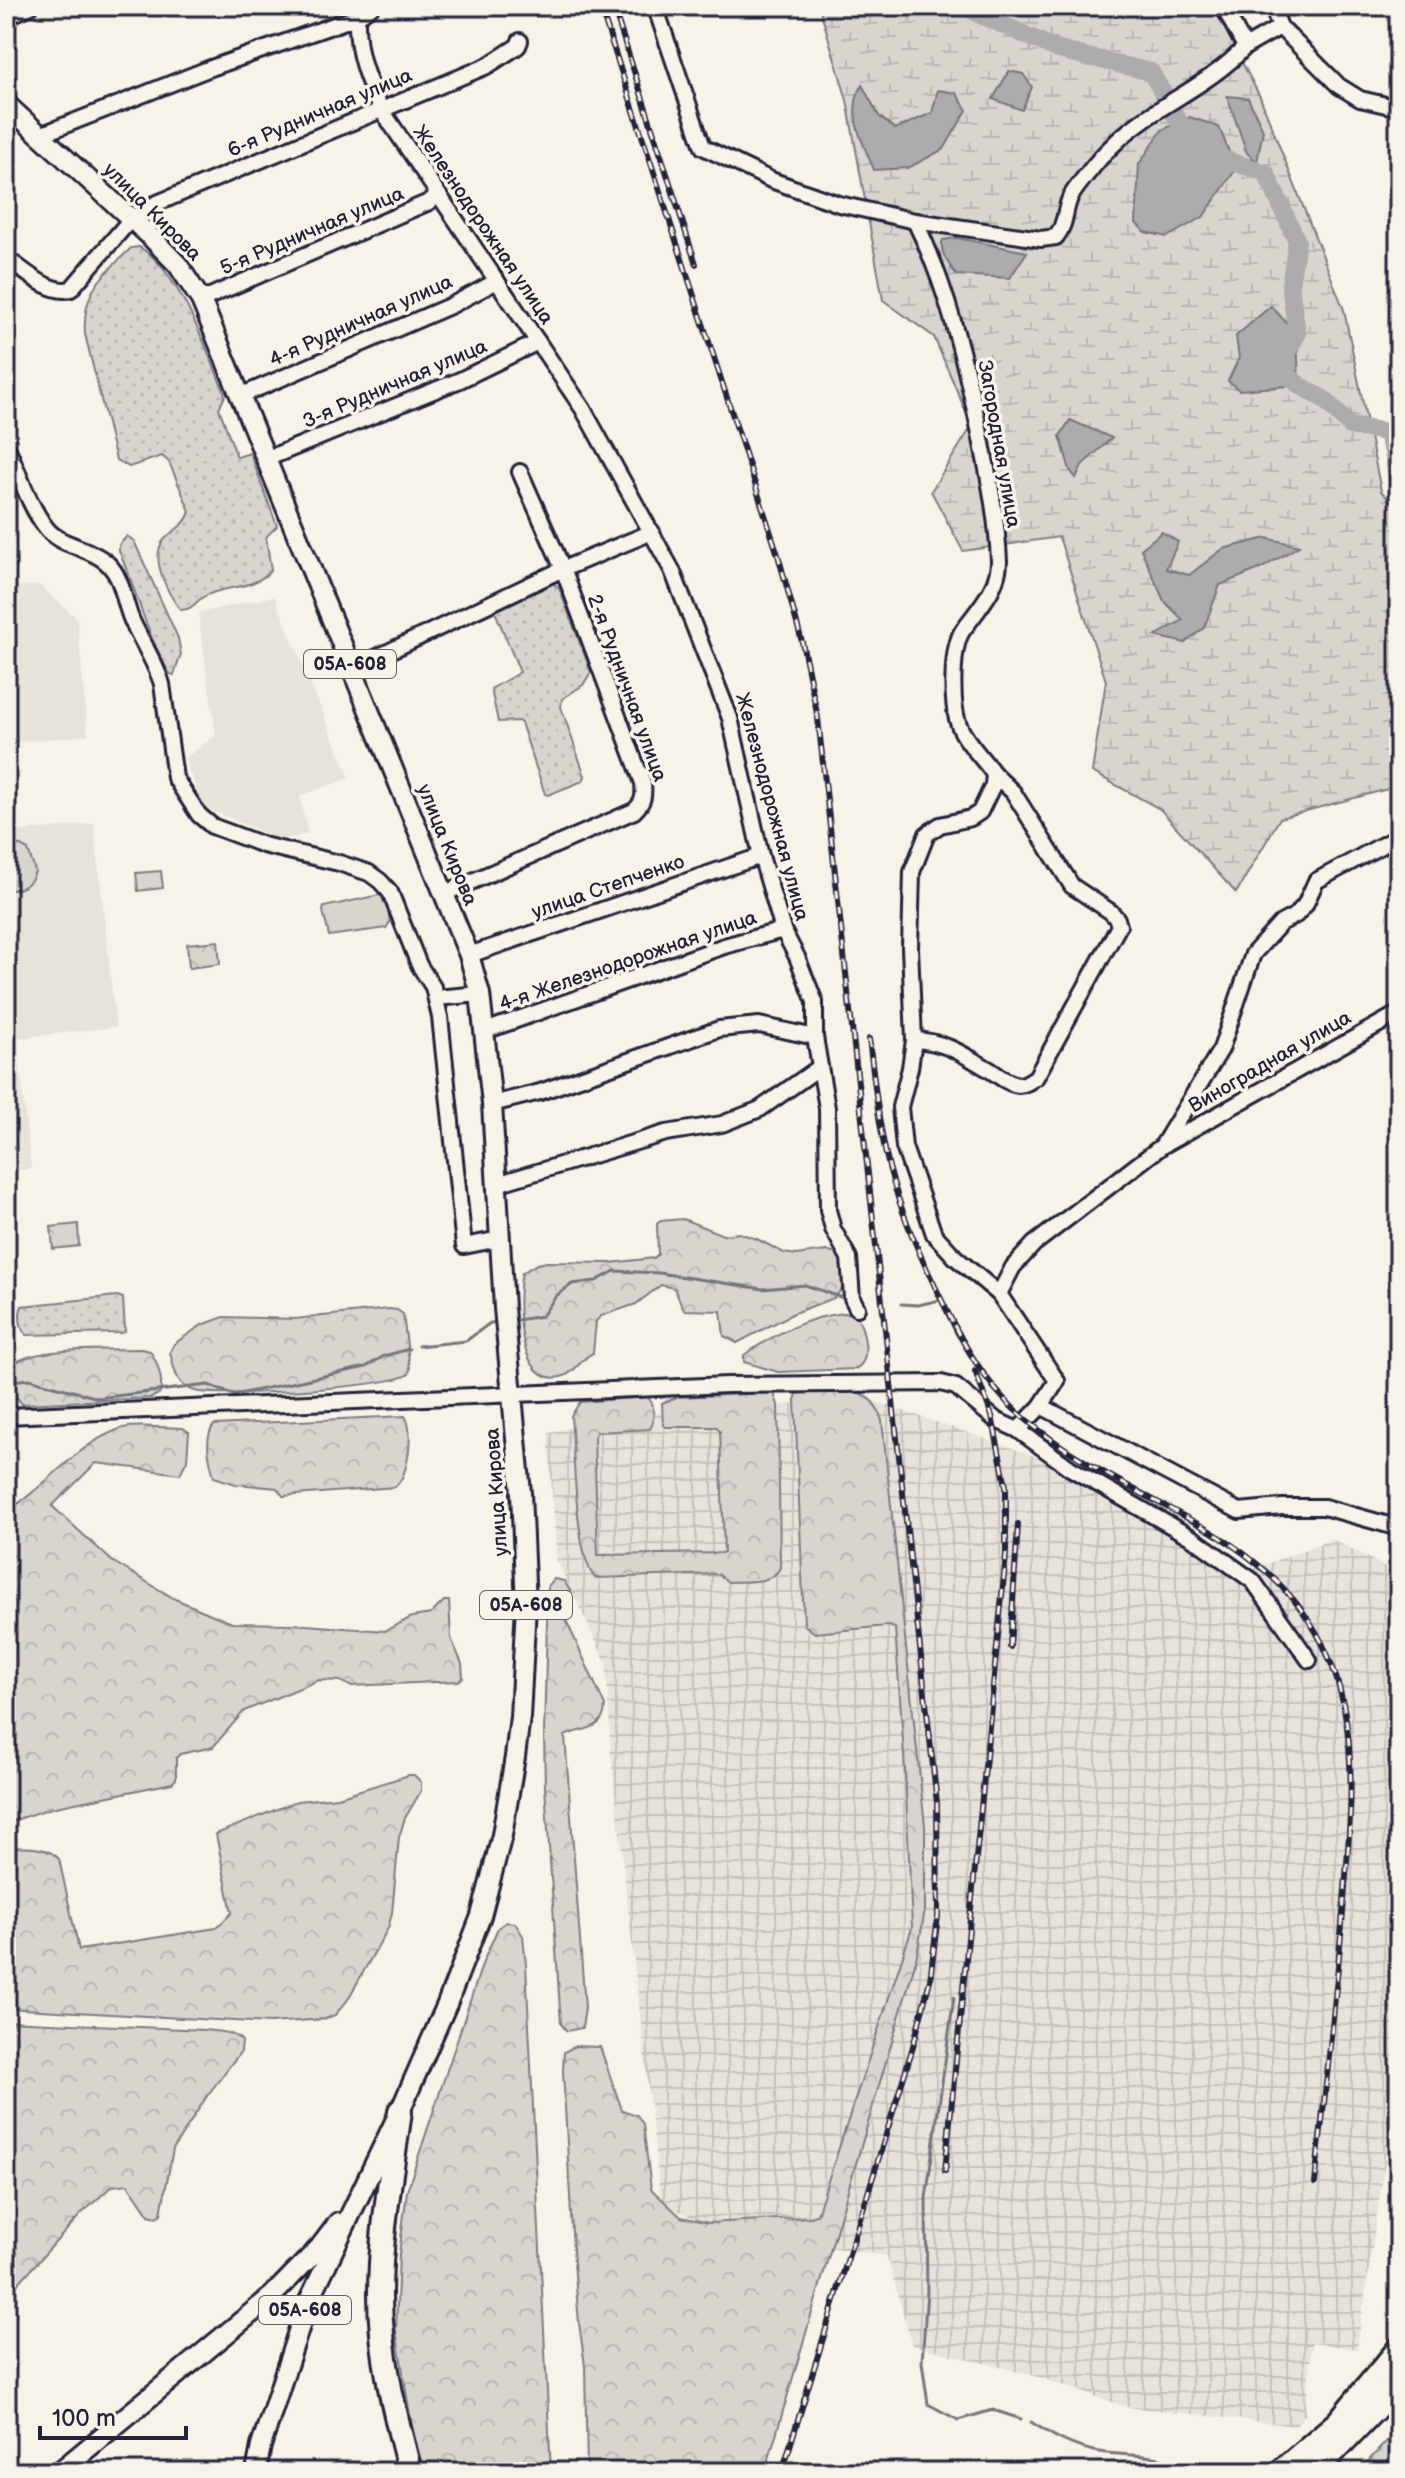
<svg xmlns="http://www.w3.org/2000/svg" width="1405" height="2478" font-family="'Balsamiq Sans',sans-serif">
  <style>
    .built { fill: #e7e3db }
    .industrial { fill: url(#industrial-grid) }
    .grass { fill: url(#grass-dots); stroke: #7d7c85; stroke-width: 2 }
    .forest { fill: url(#forest-crowns); stroke: #7d7c85; stroke-width: 2 }
    .wetland { fill: url(#wetland-marsh); stroke: #7d7c85; stroke-width: 2 }
    .pitch { fill: #d8d5cf; stroke: #7d7c85; stroke-width: 2 }
    .water { fill: #aeabad; stroke: #76747f; stroke-width: 2 }
    .lines { fill: none; stroke-linecap: round; stroke-linejoin: round }
    .stream { stroke: #76747f; stroke-width: 3 }
    .river { stroke: #aeabad; stroke-width: 18 }
    .minor-casing { stroke: #22223b; stroke-width: 20 }
    .major-casing { stroke: #22223b; stroke-width: 24 }
    .highway-casing { stroke: #22223b; stroke-width: 28 }
    .minor { stroke: #f7f3e8; stroke-width: 14 }
    .major { stroke: #f7f3e8; stroke-width: 18 }
    .highway { stroke: #f7f3e8; stroke-width: 22 }
    .rail-casing { stroke: #22223b; stroke-width: 6 }
    .rail { stroke: #f7f3e8; stroke-width: 3; stroke-dasharray: 9; stroke-linecap: butt }
    .labels { text-anchor: middle; dominant-baseline: central; stroke-width: 7; stroke-linejoin: round; paint-order: stroke }
    .shield { fill: #f7f3e8; stroke: #62616f; stroke-width: 2 }
    .shield-label { font-size: 18px; font-weight: bold; fill: #22223b }
    .street-label { font-size: 20px; fill: #22223b; stroke: #f7f3e8 }
  </style>
  <defs>
    <pattern id="industrial-grid" width="8" height="8" patternUnits="userSpaceOnUse" patternTransform="scale(2)"><rect width="8" height="8" fill="#e7e3db"/><path d="M0 4h8M4 0v8" fill="none" stroke="#c6c2bd"/></pattern>
    <pattern id="grass-dots" width="8" height="8" patternUnits="userSpaceOnUse" patternTransform="scale(2)"><rect width="8" height="8" fill="#d8d5cf"/><path d="M2 2h.1M6 6h.1" fill="none" stroke="#b9b7b3" stroke-width="1.8" stroke-linecap="round"/></pattern>
    <pattern id="forest-crowns" width="20" height="18" patternUnits="userSpaceOnUse" patternTransform="scale(2)"><rect width="20" height="18" fill="#d8d5cf"/><path d="M2 6a3 3 0 1 1 6 0M12 15a3 3 0 1 1 6 0" fill="none" stroke="#b9b7b3"/></pattern>
    <pattern id="wetland-marsh" width="20" height="14" patternUnits="userSpaceOnUse" patternTransform="scale(2)"><rect width="20" height="14" fill="#d8d5cf"/><path d="M1 5h8M5 5V1M11 12h8M15 12V8" fill="none" stroke="#b9b7b3"/></pattern>
  </defs>
  <rect width="100%" height="100%" fill="#f7f3e8"/>
  <filter id="ink" filterUnits="userSpaceOnUse"><feTurbulence type="fractalNoise" baseFrequency=".0125" numOctaves="2"/><feDisplacementMap in="SourceGraphic" scale="16" xChannelSelector="R" yChannelSelector="G"/><feConvolveMatrix kernelMatrix="1 2 1 2 8 2 1 2 1" color-interpolation-filters="sRGB"/></filter>
  <g filter="url(#ink)">
    <!-- built -->
    <g class="built">
      <path d="M39,585L77,618L88,735L6,743V587Z"/>
      <path d="M274,596L350,778L300,796L308,834L279,840L204,807L184,759L216,735L198,613Z"/>
      <path d="M94,823L116,1027L17,1038L31,1169L6,1172V833Z"/>
    </g>
    <!-- industrial -->
    <path class="industrial" d="M868,1399L1030,1454L1246,1572L1332,1539L1399,1574V2068L1357,2349L1312,2343L1305,2414L1296,2426L1127,2407L1035,2376L912,2345L887,2256L717,2230L661,2202L611,1756L606,1662L557,1561L548,1432L653,1413Z"/>
    <!-- grass -->
    <g class="grass">
      <path d="M139,247C178,268 207,351 224,391L225,396L219,408L237,457L250,453L277,526L266,537L271,570C253,591 226,584 203,597C194,603 194,609 181,610C168,595 148,556 165,539C174,529 187,525 190,511L169,462L162,456L129,467L116,460L85,334C82,290 103,276 131,248Z"/>
      <path d="M127,536L134,541L178,638L181,654L174,675L170,674C147,636 137,592 119,551V545Z"/>
      <path d="M553,583L559,588L591,672L583,685L562,699L561,707L585,776L583,781L548,795L545,794L521,723L518,721L498,722L491,689L520,672L494,609Z"/>
      <path d="M117,1296L123,1298L125,1331L122,1333L27,1335C20,1328 18,1315 22,1306Z"/>
      <path d="M1399,2427V2472H1358L1399,2428Z"/>
    </g>
    <!-- forest -->
    <g class="forest">
      <path d="M161,871L163,888L138,891L136,873Z"/>
      <path d="M218,941L220,964L189,968L187,944Z"/>
      <path d="M683,1219L723,1235L739,1233L757,1239L784,1253L796,1255L826,1251L837,1254L843,1264L844,1287L834,1298L794,1313L737,1343L724,1336L721,1311L684,1310L674,1288L661,1285L636,1304L601,1316L596,1321L593,1353C581,1358 576,1372 564,1376C517,1391 516,1300 522,1273L537,1264L547,1262L610,1263L654,1258L658,1254L657,1224L660,1221Z"/>
      <path d="M78,1224L79,1246L53,1249L51,1227Z"/>
      <path d="M389,1309L397,1310L403,1314L410,1369L409,1374C393,1387 219,1398 195,1391C176,1386 174,1369 170,1352L174,1344L202,1325L224,1317L295,1319Z"/>
      <path d="M844,1313L856,1314C864,1329 873,1361 855,1369L778,1372L744,1362V1355C775,1334 807,1317 844,1313Z"/>
      <path d="M141,1349L150,1351C157,1361 164,1381 160,1393L151,1398L22,1404C15,1396 5,1381 9,1370C19,1345 117,1350 141,1349Z"/>
      <path d="M855,1391C871,1397 877,1405 882,1421L925,1826V1910L916,1960L765,2472H587L585,2366L579,2323L573,2250L563,2071L564,2052L575,2046L600,2047L622,2110L637,2115L643,2124L651,2189L681,2217L709,2223L811,2217L817,2214L912,1928L905,1769L895,1628L887,1626L815,1633L804,1625L795,1400L797,1394L802,1393Z"/>
      <path d="M774,1393L778,1405L780,1568C771,1585 745,1581 728,1582L718,1574L595,1578C575,1557 574,1449 571,1416L580,1402L647,1397C655,1402 655,1421 650,1429L597,1432L594,1437L598,1555L722,1553L724,1552L720,1431L717,1427H666L663,1425L662,1403L677,1397Z"/>
      <path d="M405,1416C414,1431 409,1475 395,1487L283,1496L277,1488L236,1484L214,1477C210,1462 203,1438 214,1425Z"/>
      <path d="M158,1427L183,1428L189,1432L187,1460L180,1474L96,1463L52,1506L112,1561L175,1599L232,1623L292,1624L385,1631L412,1617L431,1614L444,1601H449L451,1638L462,1664L463,1678L458,1681L350,1686L340,1681L319,1680L244,1711L213,1747L180,1754L176,1758V1779L172,1783L51,1808L6,1823V1512C44,1489 78,1443 120,1429C131,1425 146,1427 158,1427Z"/>
      <path d="M554,1579L564,1581L571,1592L565,1612L566,1620L605,1706C604,1733 581,1727 565,1736L585,2008L582,2028L567,2031L561,2024L545,1787L544,1733L548,1586Z"/>
      <path d="M409,1775H414L421,1782V1791L405,1818L399,1837L392,1913L388,1928L347,2001L335,2015L325,2019L270,2023L6,2008V1847C24,1848 47,1845 59,1859L79,1950L216,1928L232,1913L216,1834L297,1801L338,1797Z"/>
      <path d="M506,1922L515,1923L523,1936L526,1965L551,2472H424L412,2427L396,2330L399,2254L407,2191L483,1962L498,1928Z"/>
      <path d="M6,2021L205,2030C218,2032 233,2031 242,2041L241,2051L207,2096L173,2149L161,2214L157,2217L149,2215L128,2184L112,2186L81,2214L6,2297Z"/>
    </g>
    <!-- wetland -->
    <path class="wetland" d="M819,6H1213L1260,97L1344,310L1381,491L1399,510V786L1280,818L1236,893L1160,809L1092,772L1106,681L1059,537L963,551L931,491L972,426L934,337L883,300L847,100Z"/>
    <!-- pitch -->
    <g class="pitch">
      <path d="M15,843L28,850L35,871C31,887 20,889 6,891V844Z"/>
      <path d="M379,895L386,899L390,922L386,928L329,936L323,911L324,907Z"/>
    </g>
    <!-- water -->
    <g class="water">
      <path d="M1009,71L1023,74L1032,87L1022,110L993,99Z"/>
      <path d="M862,85L879,116L895,129L932,113L938,90L956,93L967,110L944,149L908,168L874,170C863,142 845,114 862,85Z"/>
      <path d="M1227,96L1248,98L1263,130L1257,162L1247,153Z"/>
      <path d="M1190,117L1219,127L1236,169L1203,217L1167,237L1145,232L1136,223L1139,164L1162,130Z"/>
      <path d="M957,238L1027,252L1010,278L956,275C950,265 938,252 943,240Z"/>
      <path d="M1271,306L1297,334L1299,385L1239,390L1228,381L1239,358L1236,336Z"/>
      <path d="M1070,420L1112,438L1082,465L1076,478L1070,470L1060,436Z"/>
      <path d="M1162,532L1178,542L1166,569L1189,575L1223,549L1266,538L1299,546L1262,568L1220,585L1204,628L1185,643L1155,636L1183,620L1164,601L1141,549Z"/>
    </g>
    <g class="lines">
      <!-- stream -->
      <g class="stream">
        <path d="M901,1304L918,1305L940,1300"/>
        <path d="M511,1321L542,1316L556,1296L572,1284L596,1281L615,1271L659,1273L763,1289L805,1285L846,1299"/>
        <path d="M418,1346L466,1341L490,1323L500,1322"/>
        <path d="M12,1381L29,1379L98,1398L208,1385L234,1395L366,1367L384,1356L409,1349"/>
        <path d="M954,1997L926,2198L927,2291L922,2362L928,2404L958,2420L993,2410L1021,2419"/>
        <path d="M1031,2422C1053,2436 1073,2448 1100,2452C1129,2457 1170,2452 1192,2472"/>
        <path d="M1385,2472L1399,2452"/>
      </g>
      <!-- river -->
      <path class="river" d="M968,6L976,13L1059,50L1151,72L1179,122L1206,153L1266,173L1297,241L1290,285L1297,334L1279,367L1299,385L1325,400L1350,426L1386,432L1393,452L1399,489"/>
      <!-- minor casing -->
      <g class="minor-casing">
        <g id="minor">
          <path d="M655,6L703,147L771,180L839,204L915,221C947,286 964,358 979,429C988,473 997,516 999,561C999,588 978,609 963,630C951,647 951,705 959,725C964,740 985,761 994,774L993,785L980,812L971,818L940,825L927,834L912,872L910,948L914,1040L910,1068L900,1107L904,1147L934,1234L956,1258L999,1294"/>
          <path d="M1272,6L1280,27"/>
          <path d="M6,17L31,6"/>
          <path d="M357,17C356,51 366,78 381,109L583,409L672,570L730,718L761,856L783,930L797,957L815,1002V1037L827,1108L828,1210L833,1229L849,1258L852,1298L857,1308"/>
          <path d="M1245,47L1280,27L1339,86L1360,99L1399,108"/>
          <path d="M40,135L208,69L357,17L372,6"/>
          <path d="M915,221L1041,239L1056,237C1067,223 1064,209 1071,196C1077,186 1101,156 1110,148C1149,107 1206,89 1245,47L1223,6"/>
          <path d="M6,258C24,270 49,295 71,289L131,219L155,204L487,66L518,46L520,41"/>
          <path d="M201,300L429,202L437,195"/>
          <path d="M240,396L452,305L497,281"/>
          <path d="M6,445C19,472 28,505 47,529C61,546 89,547 106,562C124,578 123,602 133,623C143,644 155,662 162,684L175,778L199,815L212,826L263,845L339,863L369,873L380,881L390,892L419,965L433,987L440,1017L464,1246L500,1239"/>
          <path d="M266,459L460,380L538,342"/>
          <path d="M352,669L563,569L652,532"/>
          <path d="M443,894L634,811C644,802 644,796 643,783L563,569L520,472"/>
          <path d="M469,955L761,856"/>
          <path d="M436,998L480,994"/>
          <path d="M485,1031L724,946L783,930"/>
          <path d="M914,1040C945,1041 964,1055 990,1070C998,1075 1008,1084 1019,1085C1025,1085 1030,1081 1036,1077L1119,926L1117,919L1111,912L1072,886L1013,792L994,774"/>
          <path d="M492,1104L540,1092L719,1029L759,1025L815,1037"/>
          <path d="M1164,1143L1221,1049L1253,954L1281,923L1296,915L1305,905L1316,881L1399,836"/>
          <path d="M497,1184L666,1133L722,1124L760,1109L820,1067"/>
          <path d="M1041,1406L1239,1511L1282,1507H1324L1399,1528"/>
          <path d="M6,1416L728,1385L941,1383L956,1387L996,1420L1018,1430L1070,1468L1194,1539L1253,1581L1309,1660"/>
          <path d="M1018,1430L1041,1406L1057,1381L999,1294L1013,1267L1034,1244L1162,1146L1399,1013"/>
        </g>
      </g>
      <!-- major casing -->
      <g class="major-casing">
        <g id="major">
          <path d="M6,104L148,234L178,265L201,300L469,955L480,994L492,1104L504,1308L521,1493L526,1605L520,1717L515,1757L502,1835L481,1916L447,2004L400,2111L306,2307L261,2446L256,2472"/>
          <path d="M59,2472L272,2296L320,2247L338,2223"/>
        </g>
      </g>
      <!-- highway casing -->
      <g class="highway-casing">
        <g id="highway">
          <path d="M400,2111C392,2171 380,2234 380,2295C380,2355 395,2415 410,2472"/>
          <path d="M1280,2472L1338,2422L1399,2349"/>
          <path d="M1314,2472L1399,2384"/>
        </g>
      </g>
      <!-- minor -->
      <use href="#minor" class="minor"/>
      <!-- major -->
      <use href="#major" class="major"/>
      <!-- highway -->
      <use href="#highway" class="highway"/>
      <!-- rail casing -->
      <g class="rail-casing">
        <g id="rail">
          <path d="M600,6L778,555L802,642L818,718L937,1803L938,1916L930,1980L912,2050L782,2472"/>
          <path d="M613,6L696,264"/>
          <path d="M869,1039C875,1085 879,1133 892,1178C907,1232 934,1285 959,1335"/>
          <path d="M954,1325C972,1359 993,1392 1023,1417C1074,1461 1139,1491 1198,1524C1373,1622 1357,1750 1342,1924C1334,2011 1325,2097 1315,2183"/>
          <path d="M1010,1647L1018,1524"/>
          <path d="M945,2171L1006,1555V1486L992,1416L975,1371"/>
        </g>
      </g>
      <!-- rail -->
      <use href="#rail" class="rail"/>
    </g>
  </g>
  <g class="labels">
    <!-- shield labels -->
    <g class="shield">
      <rect x="304" y="650" width="92" height="28" rx="6"/>
      <rect x="480" y="1591" width="92" height="28" rx="6"/>
      <rect x="259" y="2296" width="92" height="28" rx="6"/>
    </g>
    <g class="shield-label">
      <text x="350" y="664">05А-608</text>
      <text x="526" y="1605">05А-608</text>
      <text x="305" y="2310">05А-608</text>
    </g>
    <!-- street labels -->
    <g class="street-label">
      <text transform="translate(320 113) rotate(-23)">6-я Рудничная улица</text>
      <text transform="translate(152 212) rotate(45)">улица Кирова</text>
      <text transform="translate(483 225) rotate(56)">Железнодорожная улица</text>
      <text transform="translate(312 231) rotate(-23)">5-я Рудничная улица</text>
      <text transform="translate(361 321) rotate(-24)">4-я Рудничная улица</text>
      <text transform="translate(395 384) rotate(-23)">3-я Рудничная улица</text>
      <text transform="translate(999 444) rotate(80)">Загородная улица</text>
      <text transform="translate(627 688) rotate(70)">2-я Рудничная улица</text>
      <text transform="translate(772 807) rotate(75)">Железнодорожная улица</text>
      <text transform="translate(447 845) rotate(68)">улица Кирова</text>
      <text transform="translate(608 887) rotate(-19)">улица Степченко</text>
      <text transform="translate(628 961) rotate(-19)">4-я Железнодорожная улица</text>
      <text transform="translate(1270 1062) rotate(-30)">Виноградная улица</text>
      <text transform="translate(497 1492) rotate(-94)">улица Кирова</text>
    </g>
  </g>
  <!-- margin -->
  <rect width="1405" height="2478" fill="none" stroke="#f7f3e8" stroke-width="32"/>
  <rect x="16" y="16" width="1373" height="2446" fill="none" stroke="#22223b" stroke-width="3" filter="url(#ink)"/>
  <!-- scale -->
  <path d="M40 2426v12h146v-12" fill="none" stroke="#22223b" stroke-width="4"/>
  <text x="52" y="2426" font-size="24" fill="#22223b" stroke="#f7f3e8" stroke-width="6" paint-order="stroke">100 m</text>
</svg>
